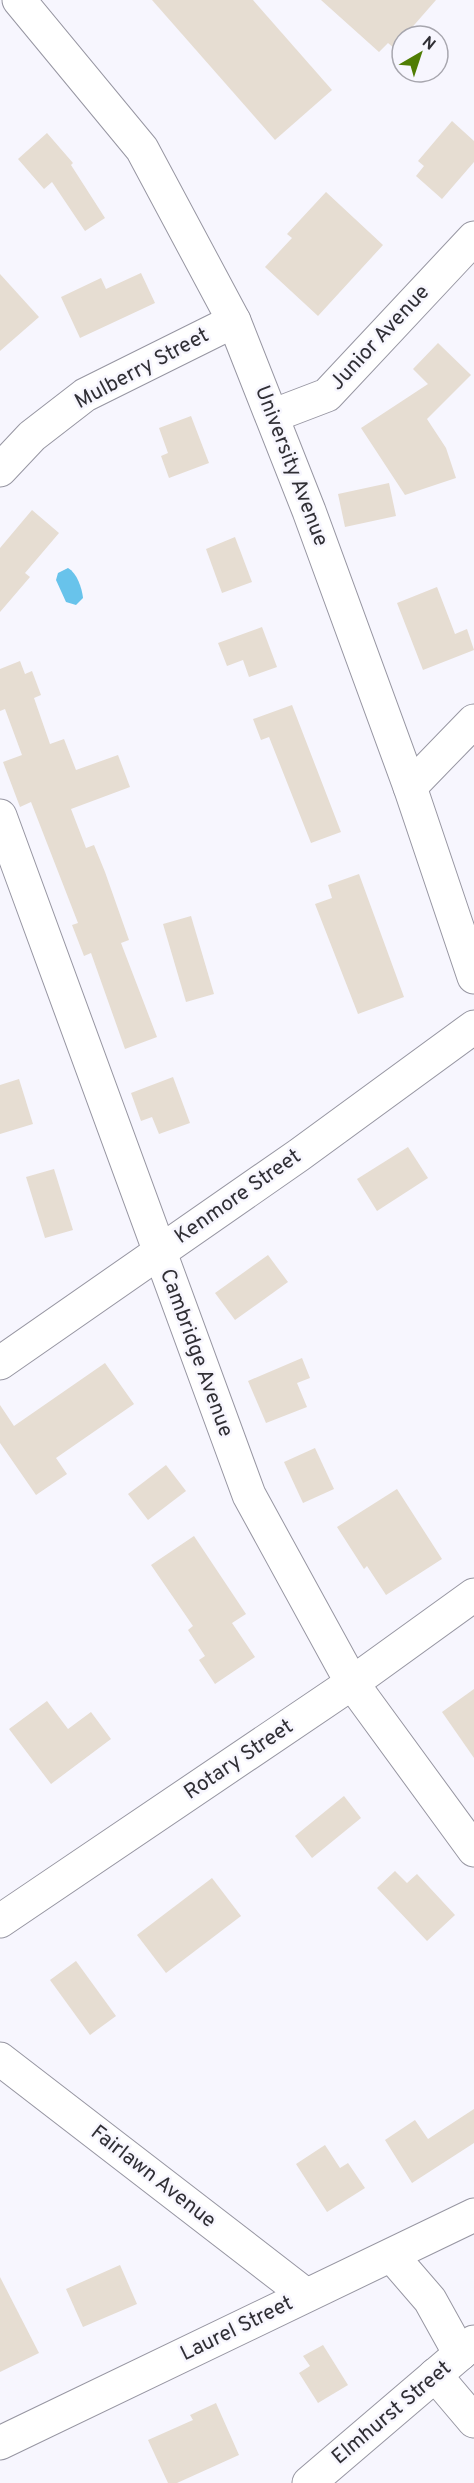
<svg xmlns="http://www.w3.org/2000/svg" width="474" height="2483" font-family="Overpass,sans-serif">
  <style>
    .water { fill: #68c3eb }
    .building { fill: #e6ddd2 }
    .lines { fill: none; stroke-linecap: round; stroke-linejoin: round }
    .minor-casing { stroke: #9796a2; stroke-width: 35 }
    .minor { stroke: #fff; stroke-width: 33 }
    .labels { text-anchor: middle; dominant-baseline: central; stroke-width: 5; stroke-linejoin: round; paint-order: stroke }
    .street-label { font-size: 21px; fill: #302f35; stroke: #f7f6fe }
  </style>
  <rect width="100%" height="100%" fill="#f7f6fe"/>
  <!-- water -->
  <path class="water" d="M68,568C77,573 82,588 83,598L76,605L66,602L56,580L58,573Z"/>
  <!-- building -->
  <g class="building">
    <path d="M152,0H253L332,90L275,140Z"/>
    <path d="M321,0H436L394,48L388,43L379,52Z"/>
    <path d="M452,121L474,141V162L442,199L416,176L424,166L418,161Z"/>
    <path d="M47,133L73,163L71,165L105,218L85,231L52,182L44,189L18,159Z"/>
    <path d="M326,192L383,245L318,316L265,267L292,238L287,234Z"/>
    <path d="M141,273L155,303L80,338L61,297L101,278L106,289Z"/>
    <path d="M0,274L39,317L0,351Z"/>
    <path d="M438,343L471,375L427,419L446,448L456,478L405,495L361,428L428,384L413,369Z"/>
    <path d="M191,416L209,463L169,478L161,456L168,453L159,428Z"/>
    <path d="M389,483L396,516L345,527L338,494Z"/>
    <path d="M32,510L59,533L25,573L30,577L0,612V548Z"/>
    <path d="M235,537L252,582L222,593L206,549Z"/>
    <path d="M437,587L455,634L467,629L474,650L423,670L397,603Z"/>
    <path d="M262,627L277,667L249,677L243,660L227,666L218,643Z"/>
    <path d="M20,661L25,674L32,671L41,695L34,698L50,744L64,739L76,770L118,755L130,787L71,809L86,848L94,845L105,872L129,940L121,943L157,1037L125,1049L91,953L84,956L72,925L78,923L31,802L20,807L3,762L22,755L5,709L0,711V669Z"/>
    <path d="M292,705L341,832L311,843L269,737L261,740L253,719Z"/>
    <path d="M359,874L404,997L358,1014L315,904L332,898L328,885Z"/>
    <path d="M191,916L214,994L186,1002L163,924Z"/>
    <path d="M173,1077L190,1123L159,1134L152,1117L141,1121L131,1093Z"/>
    <path d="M19,1079L33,1124L0,1134V1085Z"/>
    <path d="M408,1147L428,1178L377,1211L357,1179Z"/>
    <path d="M54,1169L73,1230L45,1238L26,1177Z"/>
    <path d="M268,1255L288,1282L235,1320L215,1293Z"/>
    <path d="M302,1358L310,1378L297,1383L307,1407L266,1423L248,1381Z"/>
    <path d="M105,1363L134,1404L56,1458L67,1474L36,1495L0,1443V1405L14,1426Z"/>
    <path d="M315,1448L334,1489L303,1503L284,1462Z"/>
    <path d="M166,1465L186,1491L148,1520L128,1494Z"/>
    <path d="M397,1489L442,1559L386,1595L367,1566L364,1569L337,1527Z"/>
    <path d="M194,1536L246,1614L232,1623L255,1657L215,1684L199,1660L205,1656L188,1630L193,1626L151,1565Z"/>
    <path d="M474,1689V1758L442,1712Z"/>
    <path d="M47,1701L68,1729L91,1712L111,1739L51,1784L9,1729Z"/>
    <path d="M344,1796L361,1818L312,1858L295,1836Z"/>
    <path d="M395,1871L407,1883L417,1874L455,1915L427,1941L377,1888Z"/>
    <path d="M212,1878L241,1916L166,1973L137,1935Z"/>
    <path d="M76,1961L116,2016L90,2035L50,1980Z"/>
    <path d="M474,2109V2143L412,2183L385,2140L415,2120L428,2139Z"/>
    <path d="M325,2145L340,2168L348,2163L365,2188L327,2212L296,2164Z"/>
    <path d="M120,2265L137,2304L83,2327L66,2289Z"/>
    <path d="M0,2277L39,2353L0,2372Z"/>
    <path d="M323,2345L348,2385L318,2403L299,2373L310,2366L303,2356Z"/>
    <path d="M216,2403L239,2455L177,2483H168L148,2440L193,2420L190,2415Z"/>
  </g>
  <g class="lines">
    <!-- minor casing -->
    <g class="minor-casing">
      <g id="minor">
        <path d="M19,0L142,149L234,321L309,511L410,787L474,977"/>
        <path d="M272,416L327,395L474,238"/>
        <path d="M0,470L32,436L85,395L234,321"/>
        <path d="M410,787L474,721"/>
        <path d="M0,816L249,1495L352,1683L474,1850"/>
        <path d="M0,1363L299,1155L474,1027"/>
        <path d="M0,1921L352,1683L474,1595"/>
        <path d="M0,2059L306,2295"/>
        <path d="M392,2256L430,2300L460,2354"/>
        <path d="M435,2375L474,2421"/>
        <path d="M0,2443L474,2215"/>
        <path d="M309,2483L474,2342"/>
      </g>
    </g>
    <!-- minor -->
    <use href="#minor" class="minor"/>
  </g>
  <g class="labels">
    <!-- street labels -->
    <g class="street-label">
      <text transform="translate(380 338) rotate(-47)">Junior Avenue</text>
      <text transform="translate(142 369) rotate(-28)">Mulberry Street</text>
      <text transform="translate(291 466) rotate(69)">University Avenue</text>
      <text transform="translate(238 1197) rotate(-35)">Kenmore Street</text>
      <text transform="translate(196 1353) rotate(70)">Cambridge Avenue</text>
      <text transform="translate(239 1760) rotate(-34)">Rotary Street</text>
      <text transform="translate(153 2177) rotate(38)">Fairlawn Avenue</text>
      <text transform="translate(237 2329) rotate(-26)">Laurel Street</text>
      <text transform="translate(392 2413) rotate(-40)">Elmhurst Street</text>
    </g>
  </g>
  <!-- north arrow -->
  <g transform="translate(420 54) rotate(39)"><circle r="28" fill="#f7f6fe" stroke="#a7a6ae" stroke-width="1.5"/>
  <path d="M0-4.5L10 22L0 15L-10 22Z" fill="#507d04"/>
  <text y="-9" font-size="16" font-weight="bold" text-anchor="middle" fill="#302f35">N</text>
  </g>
</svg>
